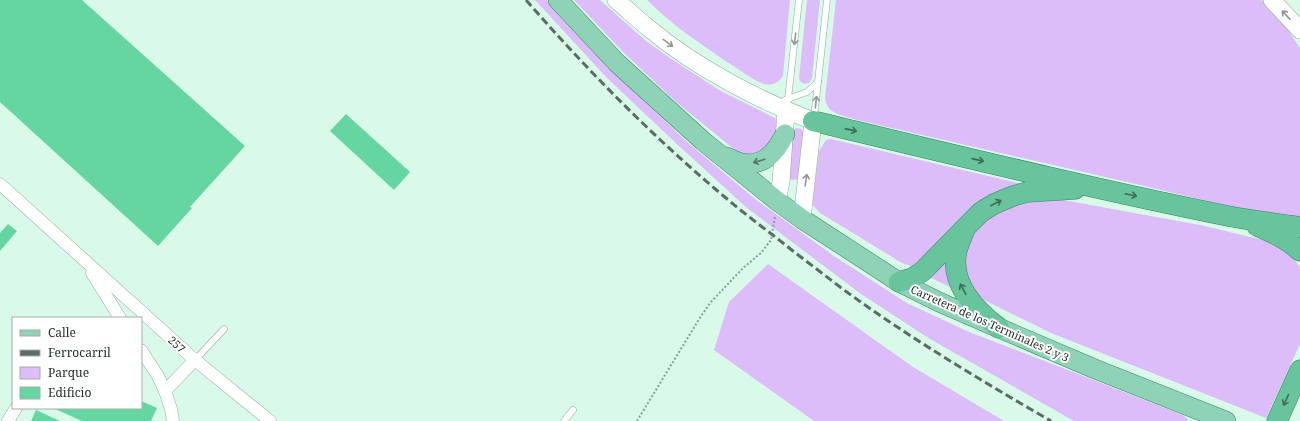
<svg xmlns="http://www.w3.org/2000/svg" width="1300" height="421" font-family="'Noto Serif',serif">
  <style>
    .green { fill: #dcbdf9 }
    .building { fill: #65d5a2 }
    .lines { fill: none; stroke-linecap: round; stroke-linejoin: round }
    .service-casing { stroke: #8eac9c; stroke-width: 7 }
    .minor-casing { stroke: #8eac9c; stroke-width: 13 }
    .secondary-casing { stroke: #8eac9c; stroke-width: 18 }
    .primary-casing { stroke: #388664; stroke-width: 20 }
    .trunk-casing { stroke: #388664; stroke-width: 21 }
    .path { stroke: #89a094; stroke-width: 2; stroke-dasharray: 2 2; stroke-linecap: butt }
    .service { stroke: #fff; stroke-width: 6 }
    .minor { stroke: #fff; stroke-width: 12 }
    .secondary { stroke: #fff; stroke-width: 17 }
    .primary { stroke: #8ed3b5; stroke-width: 19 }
    .trunk { stroke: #68c49c; stroke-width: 20 }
    .rail { stroke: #5a6c63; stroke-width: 3; stroke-dasharray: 8 4; stroke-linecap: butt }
    .oneway { stroke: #929894 }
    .oneway2 { stroke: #3f6b58 }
    .oneway3 { stroke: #547969 }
    .labels { text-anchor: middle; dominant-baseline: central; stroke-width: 4; stroke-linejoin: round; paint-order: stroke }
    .street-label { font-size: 11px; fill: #24302a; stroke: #fff }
  </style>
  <rect width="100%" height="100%" fill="#dafae9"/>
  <!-- green -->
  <g class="green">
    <path d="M535,0H547L615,73L686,141L755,199L834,256L907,303L969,332L1050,363L1183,415L1189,421H1074L930,339L861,294L747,208L679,146L608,79Z"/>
    <path d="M574,0H600L646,41L670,58L719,90L775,118C780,133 773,143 766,155H741L675,101L624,53Z"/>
    <path d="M647,0H790L783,76C778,83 772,86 764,84C754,81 737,68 727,62C699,43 671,24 647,0Z"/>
    <path d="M807,0H820L812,78L809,83C804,85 800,83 799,78Z"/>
    <path d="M836,0H1262L1281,20L1300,48V223L1127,182L857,120C843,115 827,115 825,98Z"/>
    <path d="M796,128L801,129L804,132L799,179L792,180L788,178L793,131Z"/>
    <path d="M831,139L1022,184L966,215L929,250L919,262L911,266L902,263L820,213L812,204L819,151L826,140Z"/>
    <path d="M1027,199H1058L1200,225L1263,240L1282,249L1293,258L1300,267V344L1266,418L1051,333L984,300L973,291L963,272V248L985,217Z"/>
    <path d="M948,252L952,288L929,277Z"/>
    <path d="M768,264L913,367L1004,421H814L714,350L729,302Z"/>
  </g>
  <!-- building -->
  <g class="building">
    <path d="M0,0H82L245,146L190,207L192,208L158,246L0,102Z"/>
    <path d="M346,114L410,172L394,190L330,131Z"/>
    <path d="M8,224L17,231L0,251V233Z"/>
    <path d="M141,401L157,408L151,421H82L53,408H141Z"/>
    <path d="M36,410L60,421H31Z"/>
  </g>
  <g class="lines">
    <!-- service casing -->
    <g class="service-casing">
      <g id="service">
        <path d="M785,100L807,92L818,82"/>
        <path d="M787,108L799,0"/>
        <path d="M814,118L827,0"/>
        <path d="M195,360L224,329"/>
        <path d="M564,421L573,410"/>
      </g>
    </g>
    <!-- minor casing -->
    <g class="minor-casing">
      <g id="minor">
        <path d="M0,184L195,360L270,421"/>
        <path d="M92,273L120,318"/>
        <path d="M141,350L158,376L165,391"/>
        <path d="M8,421L16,408"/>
        <path d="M173,421L171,409L165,391L195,360"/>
      </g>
    </g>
    <!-- secondary casing -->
    <g class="secondary-casing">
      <g id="secondary">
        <path d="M616,0C628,10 639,21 651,30C697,68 758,100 813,121L802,219"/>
        <path d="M1272,0L1300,30"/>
        <path d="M777,201L781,182L786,111"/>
      </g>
    </g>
    <!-- primary casing -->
    <g class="primary-casing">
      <g id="primary">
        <path d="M558,0L617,63L703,141L777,201L802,219L899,282L939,302L999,328L1095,369L1226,421"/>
        <path d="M727,157C731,159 737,162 742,163C764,167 776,152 785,134"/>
      </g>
    </g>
    <!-- trunk casing -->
    <g class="trunk-casing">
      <g id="trunk">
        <path d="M813,121C951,154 1089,188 1228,216C1252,221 1276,223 1300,227"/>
        <path d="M1257,226C1273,233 1287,239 1300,251"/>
        <path d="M965,229C962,236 959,243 957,250C949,283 975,310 999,328"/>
        <path d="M899,282L912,278L923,271L966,227L981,212L994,204L1013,196L1027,192L1075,189"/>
        <path d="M1277,421L1300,370"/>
      </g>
    </g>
    <!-- path -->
    <path class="path" d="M637,421L701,316L711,302L743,268L761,253L771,240L775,216"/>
    <!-- service -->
    <use href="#service" class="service"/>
    <!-- minor -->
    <use href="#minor" class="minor"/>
    <!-- secondary -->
    <use href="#secondary" class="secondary"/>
    <!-- primary -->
    <use href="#primary" class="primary"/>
    <!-- trunk -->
    <use href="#trunk" class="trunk"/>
    <!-- rail -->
    <path class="rail" d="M526,0C588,71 654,138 726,198C748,217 771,233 793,251C810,264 827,277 844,290C910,338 980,380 1051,421"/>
  </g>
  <!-- one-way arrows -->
  <defs><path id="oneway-shaft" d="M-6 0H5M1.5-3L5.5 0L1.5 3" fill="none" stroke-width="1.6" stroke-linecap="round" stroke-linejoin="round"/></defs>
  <g class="oneway">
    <use href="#oneway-shaft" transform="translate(1286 15) rotate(-133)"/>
    <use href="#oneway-shaft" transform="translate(795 39) rotate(97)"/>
    <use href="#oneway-shaft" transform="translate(668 43) rotate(36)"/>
    <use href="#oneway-shaft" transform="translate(816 102) rotate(-84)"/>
    <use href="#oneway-shaft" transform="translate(806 180) rotate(-82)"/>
  </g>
  <g class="oneway2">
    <use href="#oneway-shaft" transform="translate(851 130) rotate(13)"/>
    <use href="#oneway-shaft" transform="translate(978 160) rotate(13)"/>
    <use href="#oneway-shaft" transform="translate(1131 195) rotate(12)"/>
    <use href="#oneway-shaft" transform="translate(996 203) rotate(-27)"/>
    <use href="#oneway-shaft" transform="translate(963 289) rotate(-118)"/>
    <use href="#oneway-shaft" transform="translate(1286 400) rotate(115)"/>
  </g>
  <use class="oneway3" href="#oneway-shaft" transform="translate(759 161) rotate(164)"/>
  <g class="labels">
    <!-- street labels -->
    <g class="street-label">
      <text transform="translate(990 323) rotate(24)">Carretera de los Terminales 2 y 3</text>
      <text transform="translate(177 344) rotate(42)">257</text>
    </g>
  </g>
  <!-- legend -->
  <rect x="12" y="317" width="130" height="92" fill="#ffffff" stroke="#a7acaa"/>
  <rect x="20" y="330" width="20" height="6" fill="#8ed3b5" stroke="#a7acaa"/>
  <text x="48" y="337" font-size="12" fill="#24302a">Calle</text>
  <rect x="20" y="350" width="20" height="6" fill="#5a6c63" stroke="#a7acaa"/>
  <text x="48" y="357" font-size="12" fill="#24302a">Ferrocarril</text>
  <rect x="20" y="367" width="20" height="12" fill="#dcbdf9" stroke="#a7acaa"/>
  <text x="48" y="377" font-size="12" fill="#24302a">Parque</text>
  <rect x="20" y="387" width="20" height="12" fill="#65d5a2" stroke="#a7acaa"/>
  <text x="48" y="397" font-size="12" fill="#24302a">Edificio</text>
</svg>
